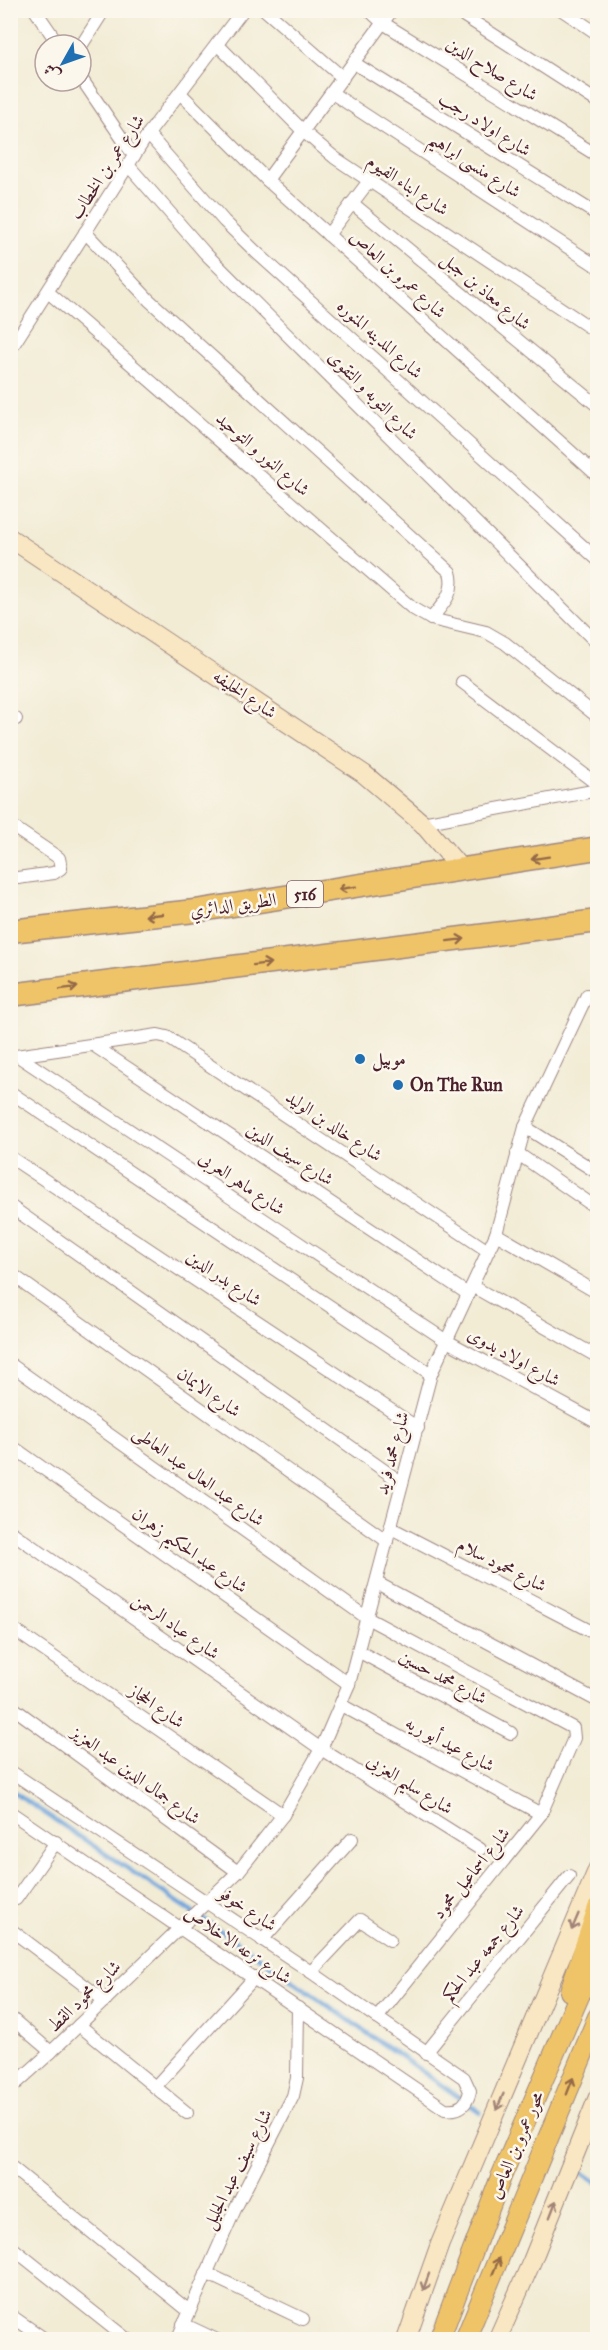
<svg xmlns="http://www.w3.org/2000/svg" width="608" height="2350" font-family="'IM FELL Great Primer',Amiri,serif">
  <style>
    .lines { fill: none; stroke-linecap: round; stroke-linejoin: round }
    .stream { stroke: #6ea4db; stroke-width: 4.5 }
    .street-casing { stroke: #9e8680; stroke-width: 14 }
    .secondary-casing { stroke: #9e8680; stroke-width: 20 }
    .primary-casing { stroke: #9e8680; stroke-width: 22 }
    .highway-casing { stroke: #9e8680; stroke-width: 25 }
    .street { stroke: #fff; stroke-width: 12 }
    .secondary { stroke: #f9e7c3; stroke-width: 18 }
    .primary { stroke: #efc469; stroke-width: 20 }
    .highway { stroke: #efc469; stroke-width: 22 }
    .oneway { stroke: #946947 }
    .oneway2 { stroke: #a28377 }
    .poi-dot { fill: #1f6fb2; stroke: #fbf7ec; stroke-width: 2 }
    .labels { text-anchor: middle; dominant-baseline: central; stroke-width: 5; stroke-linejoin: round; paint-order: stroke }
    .shield { fill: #fbf7ec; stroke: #7f6065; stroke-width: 1.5 }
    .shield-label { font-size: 16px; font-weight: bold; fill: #4a1f2b }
    .street-label { font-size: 18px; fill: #4a1f2b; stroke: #fbf7ec }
    .poi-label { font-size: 18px; font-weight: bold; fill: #4a1f2b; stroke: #fbf7ec; text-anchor: start }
  </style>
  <rect width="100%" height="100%" fill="#fbf7ec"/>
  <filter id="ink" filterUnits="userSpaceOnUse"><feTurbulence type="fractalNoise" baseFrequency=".0167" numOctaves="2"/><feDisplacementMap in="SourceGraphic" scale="12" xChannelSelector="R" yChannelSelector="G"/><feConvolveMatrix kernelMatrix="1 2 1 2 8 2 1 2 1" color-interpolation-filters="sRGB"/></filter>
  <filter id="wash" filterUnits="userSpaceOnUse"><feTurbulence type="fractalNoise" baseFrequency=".008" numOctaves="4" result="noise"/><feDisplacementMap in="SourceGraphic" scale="24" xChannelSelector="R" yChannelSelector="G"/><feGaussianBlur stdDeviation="1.35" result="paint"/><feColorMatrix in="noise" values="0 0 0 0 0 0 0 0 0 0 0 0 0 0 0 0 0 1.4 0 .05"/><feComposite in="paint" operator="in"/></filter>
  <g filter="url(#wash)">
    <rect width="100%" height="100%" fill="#f2ecd5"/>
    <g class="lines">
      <!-- stream -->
      <g class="stream">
        <path d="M10,1790L233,1939L480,2112"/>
        <path d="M580,2171L598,2183"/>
      </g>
    </g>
  </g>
  <g filter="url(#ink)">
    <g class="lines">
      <!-- street casing -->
      <g class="street-casing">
        <g id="street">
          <path d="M35,10L59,45"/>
          <path d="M265,10L343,78"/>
          <path d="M369,10L383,23L598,156"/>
          <path d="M455,10L598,102"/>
          <path d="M562,10L598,34"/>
          <path d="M217,44L304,132L335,158L598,333"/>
          <path d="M81,46L104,10"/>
          <path d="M354,63L598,215"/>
          <path d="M81,78L134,156"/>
          <path d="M180,93L267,180L598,476"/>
          <path d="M332,93L598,267"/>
          <path d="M148,134L224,221L256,252L598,560"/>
          <path d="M128,165L205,253L598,644"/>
          <path d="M267,180L392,10"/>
          <path d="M352,203L598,406"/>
          <path d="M85,232L149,300L450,572C456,592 443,604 431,619"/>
          <path d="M328,235L369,181"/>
          <path d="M48,292L412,608L431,619L486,632L505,643L598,717"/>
          <path d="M10,350L148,134L243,10"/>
          <path d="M462,682L598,785"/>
          <path d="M10,715L16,719"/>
          <path d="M422,823L598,790"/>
          <path d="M10,825L59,858L61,868L54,873L10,879"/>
          <path d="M93,1045L468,1294"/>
          <path d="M16,1056L158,1035L167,1037L488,1251"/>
          <path d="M18,1056L445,1340L598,1423"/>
          <path d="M10,1092L431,1374"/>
          <path d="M525,1127L598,1173"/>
          <path d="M517,1153L598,1209"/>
          <path d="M10,1157L418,1428"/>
          <path d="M10,1206L402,1483"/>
          <path d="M496,1234L598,1293"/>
          <path d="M10,1273L387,1541"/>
          <path d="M472,1286L598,1357"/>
          <path d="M10,1364L367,1618L573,1728L574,1738L541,1814L377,2018"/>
          <path d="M10,1445L349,1684"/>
          <path d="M391,1528L598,1635"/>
          <path d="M10,1531L321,1749L480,1849"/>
          <path d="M377,1583L596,1700"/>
          <path d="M10,1627L283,1815"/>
          <path d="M358,1651L511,1733"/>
          <path d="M341,1705L541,1814"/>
          <path d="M12,1707L238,1872"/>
          <path d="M10,1771L311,1972L464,2078L470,2091C467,2105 459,2111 445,2109L10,1812"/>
          <path d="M16,1899L56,1842"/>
          <path d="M10,1929L105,2001"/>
          <path d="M262,1940L352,1839"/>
          <path d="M311,1972L360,1920L390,1940"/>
          <path d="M10,2017L51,2052"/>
          <path d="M79,2025L187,2113"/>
          <path d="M426,2053L569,1876"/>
          <path d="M155,2087L255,1977"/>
          <path d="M10,2089L51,2052L238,1872L283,1815L321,1749L349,1684L431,1374L496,1234L525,1127L587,995"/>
          <path d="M10,2166L189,2311"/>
          <path d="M10,2246L128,2340"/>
          <path d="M206,2273L303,2319"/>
          <path d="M10,2315L46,2340"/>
          <path d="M183,2324L217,2340"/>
          <path d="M177,2340L236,2207L293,2096L297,2078L298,2008"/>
        </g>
      </g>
      <!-- secondary casing -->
      <g class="secondary-casing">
        <g id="secondary">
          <path d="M10,538L364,774L422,823L462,870"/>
          <path d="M406,2340L440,2244L598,1868"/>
          <path d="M497,2340L532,2261L598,2097"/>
        </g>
      </g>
      <!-- primary casing -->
      <g class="primary-casing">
        <g id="primary">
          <path d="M570,1991L598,1908"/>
          <path d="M439,2340L501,2177L598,1952"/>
          <path d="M465,2340L598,2017"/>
        </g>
      </g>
      <!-- highway casing -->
      <g class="highway-casing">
        <g id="highway">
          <path d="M10,931L195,911L598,848"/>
          <path d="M10,995L598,921"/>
        </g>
      </g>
      <!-- street -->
      <use href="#street" class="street"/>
      <!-- secondary -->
      <use href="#secondary" class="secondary"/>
      <!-- primary -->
      <use href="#primary" class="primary"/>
      <!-- highway -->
      <use href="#highway" class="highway"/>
    </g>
    <!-- one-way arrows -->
    <defs><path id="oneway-shaft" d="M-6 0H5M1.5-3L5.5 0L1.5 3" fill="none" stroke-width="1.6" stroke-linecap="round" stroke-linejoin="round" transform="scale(1.5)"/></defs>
    <g class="oneway">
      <use href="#oneway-shaft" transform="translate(540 858) rotate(171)"/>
      <use href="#oneway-shaft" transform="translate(347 888) rotate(171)"/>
      <use href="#oneway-shaft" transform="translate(154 915) rotate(174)"/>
      <use href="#oneway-shaft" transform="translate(456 940) rotate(-7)"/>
      <use href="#oneway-shaft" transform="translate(262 964) rotate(-7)"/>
      <use href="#oneway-shaft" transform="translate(69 988) rotate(-7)"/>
      <use href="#oneway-shaft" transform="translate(570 2086) rotate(-69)"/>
      <use href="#oneway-shaft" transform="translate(496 2266) rotate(-67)"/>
    </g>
    <g class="oneway2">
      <use href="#oneway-shaft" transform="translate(575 1922) rotate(113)"/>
      <use href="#oneway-shaft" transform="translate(500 2102) rotate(113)"/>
      <use href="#oneway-shaft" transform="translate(553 2209) rotate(-69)"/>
      <use href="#oneway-shaft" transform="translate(426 2282) rotate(110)"/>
    </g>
  </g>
  <!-- markers -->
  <g class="poi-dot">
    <circle cx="360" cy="1059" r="6"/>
    <circle cx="398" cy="1085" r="6"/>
  </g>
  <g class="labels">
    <!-- shield labels -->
    <rect class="shield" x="287" y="881" width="36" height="26" rx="4.5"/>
    <g class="shield-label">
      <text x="305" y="894">516</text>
    </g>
    <!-- street labels -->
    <g class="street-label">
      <text transform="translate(492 69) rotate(32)">شارع صلاح الدين</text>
      <text transform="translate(485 124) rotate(32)">شارع اولاد رجب</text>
      <text transform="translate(475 165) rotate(33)">شارع منسى ابراهيم</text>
      <text transform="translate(107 167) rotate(-57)">شارع عمر بن الخطاب</text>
      <text transform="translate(408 185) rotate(34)">شارع ابناء الفيوم</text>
      <text transform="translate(398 274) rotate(42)">شارع عمرو بن العاص</text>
      <text transform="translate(486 291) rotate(40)">شارع معاذ بن جبل</text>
      <text transform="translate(380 339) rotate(42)">شارع المدينه المنوره</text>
      <text transform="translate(373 395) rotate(45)">شارع التوبه و التقوى</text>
      <text transform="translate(263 454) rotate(41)">شارع النور و التوحيد</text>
      <text transform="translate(245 694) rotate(34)">شارع الخليفه</text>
      <text transform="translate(233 905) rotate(-8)">الطريق الدائري</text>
      <text transform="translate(334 1126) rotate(34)">شارع خالد بن الوليد</text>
      <text transform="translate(290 1154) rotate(33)">شارع سيف الدين</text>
      <text transform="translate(242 1183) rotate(34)">شارع ماهر العربى</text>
      <text transform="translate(224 1278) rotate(34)">شارع بدر الدين</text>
      <text transform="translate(514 1357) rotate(29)">شارع اولاد بدوى</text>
      <text transform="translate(209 1392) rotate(35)">شارع الايمان</text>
      <text transform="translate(392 1453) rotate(-75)">شارع محمد فريد</text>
      <text transform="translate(199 1476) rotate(36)">شارع عبد العال عبد العاطى</text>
      <text transform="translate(190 1550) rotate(35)">شارع عبد الحكيم زهران</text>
      <text transform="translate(502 1565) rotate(27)">شارع محمود سلام</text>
      <text transform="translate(176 1626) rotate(35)">شارع عباد الرحمن</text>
      <text transform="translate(443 1677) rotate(28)">شارع محمد حسين</text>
      <text transform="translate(157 1706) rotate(35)">شارع الحجاز</text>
      <text transform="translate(450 1744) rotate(28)">شارع عيد أبو ريه</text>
      <text transform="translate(136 1775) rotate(36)">شارع جمال الدين عبد العزيز</text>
      <text transform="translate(410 1784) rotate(32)">شارع سليم العزبى</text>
      <text transform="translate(471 1873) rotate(-51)">شارع اسماعيل محمود</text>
      <text transform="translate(248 1909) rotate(34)">شارع خوفو</text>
      <text transform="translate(238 1945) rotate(34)">شارع ترعه الاخلاص</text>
      <text transform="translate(483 1953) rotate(-51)">شارع جمعه عبد الحكم</text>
      <text transform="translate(84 1996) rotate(-44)">شارع محمود القط</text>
      <text transform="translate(516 2145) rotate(-67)">محور عمرو بن العاص</text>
      <text transform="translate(237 2169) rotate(-63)">شارع سيف عبد الجليل</text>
    </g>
    <!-- poi labels -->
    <g class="poi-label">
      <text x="372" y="1059">موبيل</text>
      <text x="410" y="1085">On The Run</text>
    </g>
  </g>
  <!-- margin -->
  <rect width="608" height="2350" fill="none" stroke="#fbf7ec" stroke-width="36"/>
  <!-- north arrow -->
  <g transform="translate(63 63) rotate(230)"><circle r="28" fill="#fbf7ec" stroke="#b4a19f" stroke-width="1.5"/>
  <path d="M0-4.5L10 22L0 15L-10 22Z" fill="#1f6fb2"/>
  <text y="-9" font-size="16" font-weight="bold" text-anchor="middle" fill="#4a1f2b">ش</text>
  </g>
</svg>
